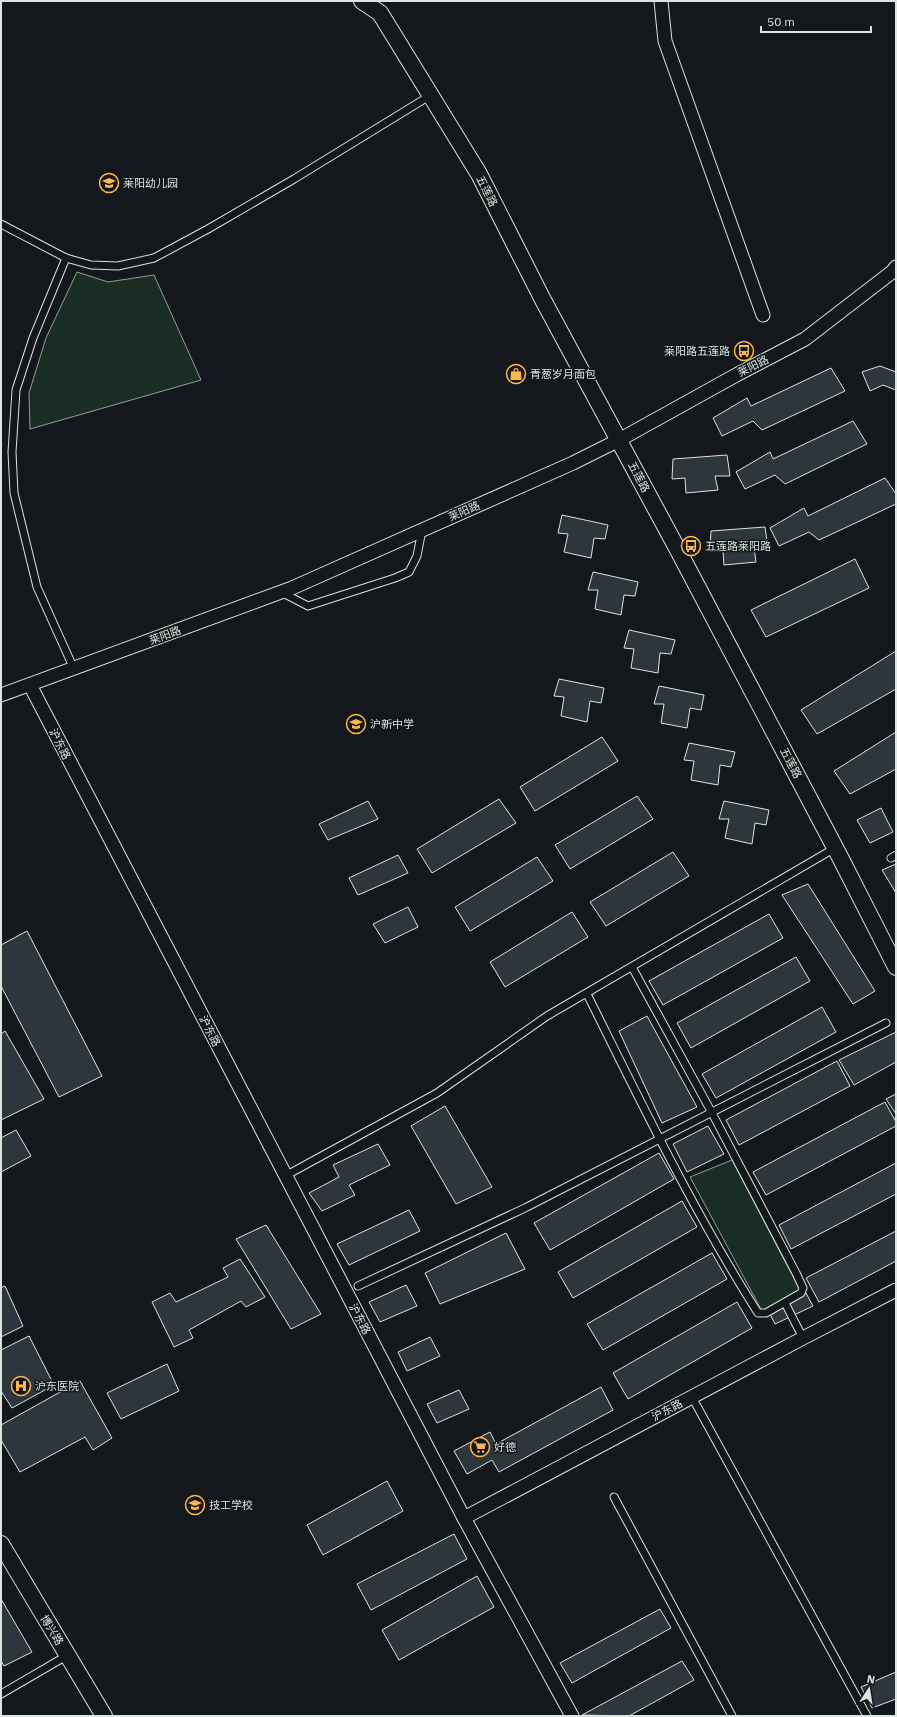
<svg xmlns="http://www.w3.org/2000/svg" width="897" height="1717" font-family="'IBM Plex Sans','Noto Sans SC',sans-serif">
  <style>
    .green { fill: #1a2d24; stroke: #939e99 }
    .building { fill: #2c363c; stroke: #d8e6dc }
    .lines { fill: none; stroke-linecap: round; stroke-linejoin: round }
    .service-casing { stroke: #d8e6dc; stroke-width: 9 }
    .minor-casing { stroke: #d8e6dc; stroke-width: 15 }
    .tertiary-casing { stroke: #d8e6dc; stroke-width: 18 }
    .service { stroke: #14181c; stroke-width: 7 }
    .minor { stroke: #14181c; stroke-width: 13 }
    .tertiary { stroke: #14181c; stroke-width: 16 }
    .labels { text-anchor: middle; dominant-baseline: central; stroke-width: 3; stroke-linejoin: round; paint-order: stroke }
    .poi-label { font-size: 11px; fill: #d8e6dc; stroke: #14181c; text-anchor: start }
    .street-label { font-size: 11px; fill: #d8e6dc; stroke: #14181c }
  </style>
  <rect width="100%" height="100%" fill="#14181c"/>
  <!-- green -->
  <g class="green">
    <path d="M77,272L108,282L154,275L201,380L30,429L29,393L46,338Z"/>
    <path d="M732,1160L800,1290L762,1311L690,1177Z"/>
  </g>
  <!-- building -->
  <g class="building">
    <path d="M880,366L896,372V390L883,385L870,391L862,372Z"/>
    <path d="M831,368L845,391L762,430L753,421L722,436L713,418L747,398L751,406Z"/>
    <path d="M853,421L867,444L785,484L775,475L745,489L736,472L770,452L773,459Z"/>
    <path d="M727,455L730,476H715L718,490L686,493L685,478L672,479L673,459Z"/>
    <path d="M885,478L896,494V504L819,540L809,532L779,546L770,528L804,508L808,516Z"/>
    <path d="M562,515L608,525L605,539L594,538L591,558L564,552L568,534L558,533Z"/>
    <path d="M765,527L768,548H754L756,562L724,565L723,551H710L711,531Z"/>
    <path d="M855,559L869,588L766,637L751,610Z"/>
    <path d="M593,572L638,582L635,596L624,595L621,615L595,609L598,590H588Z"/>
    <path d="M629,630L675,640L671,654L660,653L658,673L631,668L634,649L624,648Z"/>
    <path d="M896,651V689L817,734L801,710Z"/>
    <path d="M559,679L604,688L601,703L590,701L587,722L561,716L564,697L554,696Z"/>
    <path d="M659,686L704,695L701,710L690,708L687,728L661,723L664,704H654Z"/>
    <path d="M896,732V769L850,794L834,771Z"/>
    <path d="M602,737L618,761L535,811L520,787Z"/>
    <path d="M689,743L735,752L731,767L720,765L718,785L691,780L694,761L684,760Z"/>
    <path d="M637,796L653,819L570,869L555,845Z"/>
    <path d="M499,799L516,823L432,873L417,849Z"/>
    <path d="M368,801L378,819L328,840L319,824Z"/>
    <path d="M724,801L769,810L766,825L755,823L752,844L725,838L729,819H719Z"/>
    <path d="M881,808L893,832L870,843L857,820Z"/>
    <path d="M673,852L689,876L606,926L590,902Z"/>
    <path d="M398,855L408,873L358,895L349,878Z"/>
    <path d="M537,857L553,881L470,931L455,907Z"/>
    <path d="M896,864V893L882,870Z"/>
    <path d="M808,884L875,991L853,1004L782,895Z"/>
    <path d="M408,907L418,927L385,943L373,924Z"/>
    <path d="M572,912L588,937L505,987L490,962Z"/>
    <path d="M769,914L783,938L663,1005L649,981Z"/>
    <path d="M27,931L102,1076L59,1097L1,986V945Z"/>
    <path d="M796,957L810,981L691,1048L677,1023Z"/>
    <path d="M822,1007L836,1032L716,1098L702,1074Z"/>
    <path d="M647,1016L697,1107L662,1123L619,1031Z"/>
    <path d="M5,1031L44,1099L1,1120V1034Z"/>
    <path d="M896,1032V1062L854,1085L839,1060Z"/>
    <path d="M837,1061L850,1086L739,1145L726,1120Z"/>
    <path d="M896,1094V1114L886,1099Z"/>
    <path d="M885,1102L896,1122V1126L766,1195L753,1172Z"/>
    <path d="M445,1106L492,1187L456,1204L411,1126Z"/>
    <path d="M708,1126L724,1154L687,1172L673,1144Z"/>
    <path d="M16,1130L31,1156L1,1172V1138Z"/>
    <path d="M378,1144L390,1165L349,1185L355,1195L322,1211L309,1193L339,1177L333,1165Z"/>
    <path d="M659,1153L674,1179L550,1250L534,1223Z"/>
    <path d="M896,1163V1194L791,1249L779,1225Z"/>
    <path d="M682,1201L697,1227L573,1298L558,1272Z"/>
    <path d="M409,1210L420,1231L349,1265L337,1244Z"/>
    <path d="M266,1225L321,1314L291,1329L236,1239Z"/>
    <path d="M896,1231V1261L819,1302L806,1278Z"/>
    <path d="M506,1233L525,1269L440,1304L425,1273Z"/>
    <path d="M712,1253L727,1279L603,1350L587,1324Z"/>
    <path d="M240,1259L265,1297L246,1307L241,1301L189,1330L193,1338L174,1347L152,1302L170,1293L176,1302L228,1277L223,1268Z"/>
    <path d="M406,1285L417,1306L380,1322L369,1302Z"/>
    <path d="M5,1286L23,1326L1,1337V1288Z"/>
    <path d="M806,1293L813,1306L775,1324L770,1314Z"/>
    <path d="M737,1302L752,1328L628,1399L613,1373Z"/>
    <path d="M29,1336L54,1385L12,1408L1,1391V1350Z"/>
    <path d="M430,1337L440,1356L407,1371L398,1352Z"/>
    <path d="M167,1364L179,1391L121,1419L107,1393Z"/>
    <path d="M80,1381L112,1438L93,1450L85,1437L20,1472L1,1440V1425Z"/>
    <path d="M601,1387L613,1410L499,1472L492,1460L467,1474L454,1451L490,1432L496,1444Z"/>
    <path d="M459,1390L469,1409L437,1423L427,1404Z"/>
    <path d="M387,1481L403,1511L323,1555L307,1525Z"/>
    <path d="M454,1534L467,1559L371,1610L357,1584Z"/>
    <path d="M477,1576L494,1607L399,1660L382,1630Z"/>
    <path d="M1,1599L32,1652L4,1666L1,1661Z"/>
    <path d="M660,1609L671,1628L572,1683L560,1663Z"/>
    <path d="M682,1661L694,1680L629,1716L582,1715Z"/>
    <path d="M896,1672V1699L872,1708L861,1687Z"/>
  </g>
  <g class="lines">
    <!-- service casing -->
    <g class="service-casing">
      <g id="service">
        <path d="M1,224L66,258L91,265L118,266L154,258L208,229L294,179L431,95"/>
        <path d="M66,258L33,338L16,390L12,452L14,493L37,587L74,669"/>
        <path d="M281,592L308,606L395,578L409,572L417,556L422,530"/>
        <path d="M891,858L896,855"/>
        <path d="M587,994C641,1102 693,1211 758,1313H766L801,1293L803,1288L796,1273L712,1113L632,967"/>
        <path d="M285,1176L437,1093L547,1016L835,848"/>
        <path d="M358,1286L525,1208L886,1023"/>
        <path d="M785,1303L803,1338"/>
        <path d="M692,1397L867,1716"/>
        <path d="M614,1497L732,1716"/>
        <path d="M1,1694L68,1655"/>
      </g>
    </g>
    <!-- minor casing -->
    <g class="minor-casing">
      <g id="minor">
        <path d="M661,1L665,41L763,315"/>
        <path d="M30,685L464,1518L572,1716"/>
        <path d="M1,695L292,588L573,463L619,440L738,374L805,339L892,272L896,267"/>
        <path d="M464,1518L803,1338L896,1290"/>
      </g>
    </g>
    <!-- tertiary casing -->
    <g class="tertiary-casing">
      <g id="tertiary">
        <path d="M362,1L380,13L479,174L543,300L678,550L841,859L896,967"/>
        <path d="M1,1544L104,1716"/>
      </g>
    </g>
    <!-- service -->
    <use href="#service" class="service"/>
    <!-- minor -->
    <use href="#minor" class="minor"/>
    <!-- tertiary -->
    <use href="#tertiary" class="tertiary"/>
  </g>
  <!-- icons -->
  <defs>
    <g id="school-ring" transform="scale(1)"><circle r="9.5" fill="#14181c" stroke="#ffb74d" stroke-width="1.5"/><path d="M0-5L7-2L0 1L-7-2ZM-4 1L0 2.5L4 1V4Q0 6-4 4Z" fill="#ffb74d"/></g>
    <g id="bus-ring" transform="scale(1)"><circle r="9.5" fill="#14181c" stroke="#ffb74d" stroke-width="1.5"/><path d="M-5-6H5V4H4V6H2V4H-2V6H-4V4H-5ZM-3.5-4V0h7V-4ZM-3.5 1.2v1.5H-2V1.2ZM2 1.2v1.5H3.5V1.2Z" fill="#ffb74d"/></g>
    <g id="shop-ring" transform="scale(1)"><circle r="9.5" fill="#14181c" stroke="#ffb74d" stroke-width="1.5"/><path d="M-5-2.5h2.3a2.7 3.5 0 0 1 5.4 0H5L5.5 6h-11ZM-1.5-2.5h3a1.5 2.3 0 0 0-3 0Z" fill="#ffb74d"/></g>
    <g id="hospital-ring" transform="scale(1)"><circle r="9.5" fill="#14181c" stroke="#ffb74d" stroke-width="1.5"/><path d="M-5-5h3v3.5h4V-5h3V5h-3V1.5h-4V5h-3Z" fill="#ffb74d"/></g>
    <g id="supermarket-ring" transform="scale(1)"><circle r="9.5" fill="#14181c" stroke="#ffb74d" stroke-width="1.5"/><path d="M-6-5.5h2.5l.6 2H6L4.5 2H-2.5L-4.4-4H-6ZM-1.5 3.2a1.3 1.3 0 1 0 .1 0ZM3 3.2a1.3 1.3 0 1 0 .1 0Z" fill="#ffb74d"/></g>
  </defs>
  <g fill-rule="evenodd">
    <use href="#school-ring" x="109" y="183"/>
    <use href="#bus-ring" x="744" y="351"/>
    <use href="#shop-ring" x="516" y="374"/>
    <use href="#bus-ring" x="691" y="546"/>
    <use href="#school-ring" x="356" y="724"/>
    <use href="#hospital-ring" x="21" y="1386"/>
    <use href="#supermarket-ring" x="480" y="1447"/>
    <use href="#school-ring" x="195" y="1505"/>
  </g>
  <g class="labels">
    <!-- poi labels -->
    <g class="poi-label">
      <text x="123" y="183">莱阳幼儿园</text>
      <text x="730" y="351" text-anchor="end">莱阳路五莲路</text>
      <text x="530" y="374">青葱岁月面包</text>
      <text x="705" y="546">五莲路莱阳路</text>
      <text x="370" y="724">沪新中学</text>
      <text x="35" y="1386">沪东医院</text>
      <text x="494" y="1447">好德</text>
      <text x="209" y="1505">技工学校</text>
    </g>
    <!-- street labels -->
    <g class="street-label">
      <text transform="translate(487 191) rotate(63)">五莲路</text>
      <text transform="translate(753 366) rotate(-27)">莱阳路</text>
      <text transform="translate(639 477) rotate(62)">五莲路</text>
      <text transform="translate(464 511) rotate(-24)">莱阳路</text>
      <text transform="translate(165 635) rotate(-20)">莱阳路</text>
      <text transform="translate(60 744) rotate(63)">沪东路</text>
      <text transform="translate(791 763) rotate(62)">五莲路</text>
      <text transform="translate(210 1031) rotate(63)">沪东路</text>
      <text transform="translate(360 1319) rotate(62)">沪东路</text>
      <text transform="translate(667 1410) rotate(-28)">沪东路</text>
      <text transform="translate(52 1630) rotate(59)">博兴路</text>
    </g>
  </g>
  <!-- border -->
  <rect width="897" height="1717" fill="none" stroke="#d8e6dc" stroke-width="4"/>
  <!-- north arrow -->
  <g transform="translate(869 1689) rotate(12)" stroke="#14181c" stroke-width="3" paint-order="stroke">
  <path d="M0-3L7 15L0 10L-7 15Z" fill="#d8e6dc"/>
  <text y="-6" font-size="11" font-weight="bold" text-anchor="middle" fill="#d8e6dc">N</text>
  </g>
  <!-- scale -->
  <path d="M761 26v6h110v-6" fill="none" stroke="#d8e6dc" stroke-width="2"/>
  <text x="767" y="26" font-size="12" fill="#d8e6dc" stroke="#14181c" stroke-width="3" paint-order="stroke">50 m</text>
</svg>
